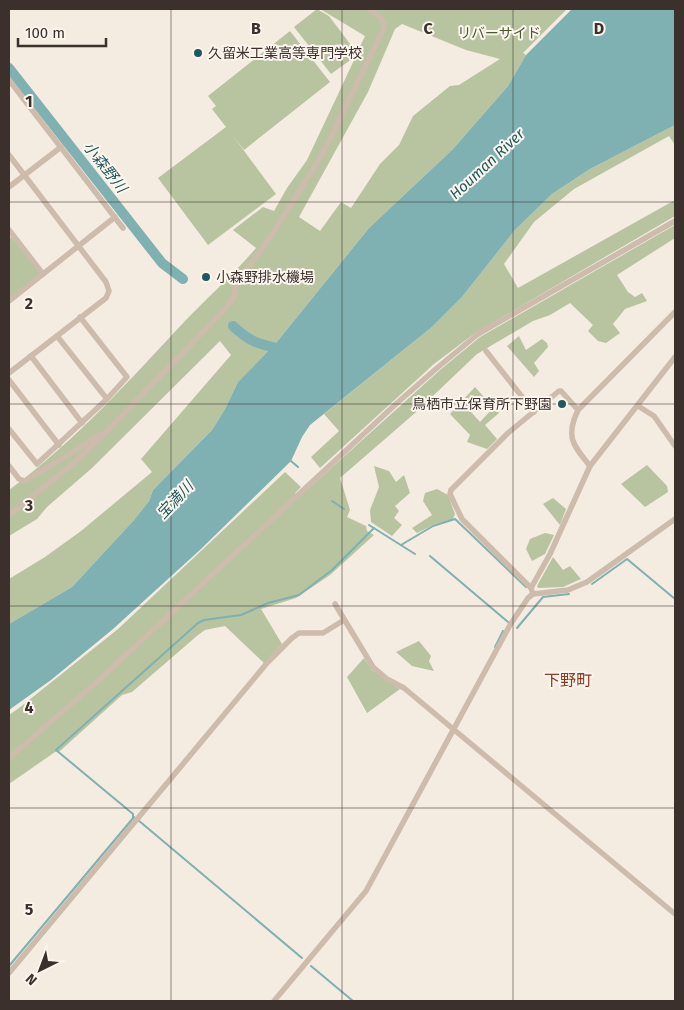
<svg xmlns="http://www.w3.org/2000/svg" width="684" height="1010" font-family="'Fira Sans','Noto Sans JP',sans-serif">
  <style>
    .green { fill: #b8c4a0; fill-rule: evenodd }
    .water { fill: #7fb0b2 }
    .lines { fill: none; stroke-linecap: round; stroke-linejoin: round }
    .stream { stroke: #7fb0b2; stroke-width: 2 }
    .river { stroke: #7fb0b2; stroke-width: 10 }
    .minor { stroke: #cdbbac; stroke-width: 5.5 }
    .grid { fill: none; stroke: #3b302b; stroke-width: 1; stroke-opacity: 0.55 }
    .poi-dot { fill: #1f5a5e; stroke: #fbf5ee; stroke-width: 2 }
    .labels { text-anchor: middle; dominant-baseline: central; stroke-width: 4; stroke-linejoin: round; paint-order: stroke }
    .park-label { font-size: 14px; fill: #4a5a2e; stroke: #fbf5ee }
    .poi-label { font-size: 14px; fill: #3b302b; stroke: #fbf5ee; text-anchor: start }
    .water-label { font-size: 15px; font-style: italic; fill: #1f5a5e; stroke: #fbf5ee }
    .quarter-label { font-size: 16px; fill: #8c3b22; stroke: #fbf5ee }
    .grid-label { font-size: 16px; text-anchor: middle; font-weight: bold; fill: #3b302b; stroke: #fbf5ee; stroke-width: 4; stroke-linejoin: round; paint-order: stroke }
  </style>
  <rect width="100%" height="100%" fill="#f4ebe1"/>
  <!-- green -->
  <g class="green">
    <path d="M317,9L329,16L357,53L365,36L320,9H567L523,53L526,55L508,86L453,149L369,228L276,343L238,382L225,409L212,430L153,490L149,501L134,520L72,587L9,624V579L45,557L81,531L152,472L141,459L231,355L220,341L92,468L47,507L37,519L9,536V490C75,441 128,382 184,322C208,297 234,274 256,248L233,230L263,207L274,211L287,188L307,160L356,56L331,74L294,27ZM402,24L466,50L500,59L459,85L450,86L413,116L399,145L380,164L351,208L341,202L320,231L299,217L368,92L395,29Z"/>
    <path d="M290,31L330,82L244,150L233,136L276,194L208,245L158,178L226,127L212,109L216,106L208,96Z"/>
    <path d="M675,125V145L669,136L574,189L534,222L504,264L518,288L675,200V216L475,333L434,364L320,468L311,457L339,431L324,414L432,327L462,297L515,230L552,194L590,169Z"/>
    <path d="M675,225V238L617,275L628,292L635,297L642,293L647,301L625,309L613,324L620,333L606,343L598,341L588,331L593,325L570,303L550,315L533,321L477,354L415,413L340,478L350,510L347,517L366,526L367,531L374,535L330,575L296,598L261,609L282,644L264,663L225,626L205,630L198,635L132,692L122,695L60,751L55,752L9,784V715L19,708L118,629L285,472L301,487L295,493L299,497L440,370L480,337Z"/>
    <path d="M11,237L42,275L9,300V239Z"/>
    <path d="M519,336L526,350L542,339L547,343L548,347L534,363L539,371L534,377L507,346Z"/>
    <path d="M475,387L484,397L471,412L480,422L495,406L499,413L485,425L497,439L487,449L467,442L470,435L450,414Z"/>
    <path d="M647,465L667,486L668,492L645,507L621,484Z"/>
    <path d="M374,466L389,471L396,482L404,475L410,493L395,506L399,511L394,518L402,525L392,536L371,522L370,510L379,487Z"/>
    <path d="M437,489L448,495L455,514L453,519L433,525L417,533L412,528L432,515L423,501L425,493Z"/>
    <path d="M553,498L566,509L560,525L543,504Z"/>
    <path d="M545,533L554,535L545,554L532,561L526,549L530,539Z"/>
    <path d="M553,557L563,570L570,566L581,579L563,587L538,588L537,586Z"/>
    <path d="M419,641L431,656L429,661L434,671L412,666L396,652Z"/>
    <path d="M364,658L372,670L400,689L367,713L347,677Z"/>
  </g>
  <!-- water -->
  <path class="water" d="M572,9H675V125L590,169L552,194L515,230L462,297L432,327L310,425L302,437L291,461L201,549L113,629L51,680L9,710V624L72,587L134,520L149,501L153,490L212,430L225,409L238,382L276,343L369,228L453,149L508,86L526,55Z"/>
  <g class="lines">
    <!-- stream -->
    <g class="stream">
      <path d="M291,461L298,467"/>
      <path d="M332,501L344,509"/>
      <path d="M369,525L415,554"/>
      <path d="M401,545L433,526L455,519L526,587"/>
      <path d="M430,556L508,622"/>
      <path d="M592,584L627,559L675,599"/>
      <path d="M517,628L543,597L569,594"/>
      <path d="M495,647L503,631"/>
      <path d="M133,817V814L56,750L198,623L204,620L241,615L268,603L299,595L332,570L374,528"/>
      <path d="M138,820L302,958"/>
      <path d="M9,966L134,817"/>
      <path d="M311,966L353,1001"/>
    </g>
    <!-- river -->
    <g class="river">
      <path d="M9,68L162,263L183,279"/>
      <path d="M233,326C252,344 260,344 285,350"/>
    </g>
    <!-- minor -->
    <g class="minor">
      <path d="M9,80L123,228"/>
      <path d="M9,155L106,282L109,291L106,298L9,373"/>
      <path d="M9,187L61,147"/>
      <path d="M9,230L43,274"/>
      <path d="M9,301L115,217"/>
      <path d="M57,336L107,399"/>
      <path d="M486,351L534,412"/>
      <path d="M31,356L82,423"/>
      <path d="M9,380L59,445"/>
      <path d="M638,406L654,416L675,446"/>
      <path d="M9,429L37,464L107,399L127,377L80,317"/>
      <path d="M9,466L19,479L25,481L81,447L98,435L104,434"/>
      <path d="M590,466C573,445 565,437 578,410L675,312"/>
      <path d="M9,515L75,462L104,434L227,307L234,297L236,284L269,239L314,168L328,143L384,28C384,17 376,14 368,9"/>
      <path d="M531,588L550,554L590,466L675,357"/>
      <path d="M533,594L531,588L462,519L450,494L451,490L508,433L559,391H561L578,410"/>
      <path d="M335,604L373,667L387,679L404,688L675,914"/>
      <path d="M9,758L99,680L397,403L437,368L478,334L675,221"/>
      <path d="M9,973L267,663L292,638L299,633H323L344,620"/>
      <path d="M274,1001L366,891L510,625L528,598L533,594L568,590L587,582L675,519"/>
    </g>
  </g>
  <!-- grid -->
  <path class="grid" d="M171,9V1001M342,9V1001M513,9V1001M9,202H675M9,404H675M9,606H675M9,808H675"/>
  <!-- markers -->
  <g class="poi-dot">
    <circle cx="198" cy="53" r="5"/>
    <circle cx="206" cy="277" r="5"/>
    <circle cx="562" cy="404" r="5"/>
  </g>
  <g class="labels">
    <!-- park labels -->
    <g class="park-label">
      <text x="499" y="33">リバーサイド</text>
    </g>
    <!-- poi labels -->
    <g class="poi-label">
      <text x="208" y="53">久留米工業高等専門学校</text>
      <text x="216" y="277">小森野排水機場</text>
      <text x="552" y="404" text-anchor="end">鳥栖市立保育所下野園</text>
    </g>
    <!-- water labels -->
    <g class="water-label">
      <text transform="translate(487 164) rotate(-43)">Houman River</text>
      <text transform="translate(105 167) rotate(52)">小森野川</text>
      <text transform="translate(175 500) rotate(-47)">宝満川</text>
    </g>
    <!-- quarter labels -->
    <g class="quarter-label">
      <text x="568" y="680">下野町</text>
    </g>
  </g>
  <g class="grid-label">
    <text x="256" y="34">B</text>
    <text x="428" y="34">C</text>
    <text x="599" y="34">D</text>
    <text x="29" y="107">1</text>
    <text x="29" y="309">2</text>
    <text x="29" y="511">3</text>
    <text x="29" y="713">4</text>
    <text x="29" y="915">5</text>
  </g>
  <!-- border -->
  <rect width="684" height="1010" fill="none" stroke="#3b302b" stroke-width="20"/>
  <!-- north arrow -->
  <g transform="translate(40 970) rotate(222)" stroke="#fbf5ee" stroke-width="4" paint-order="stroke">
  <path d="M0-4L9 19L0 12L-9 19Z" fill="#3b302b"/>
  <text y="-8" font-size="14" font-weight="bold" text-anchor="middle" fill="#3b302b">N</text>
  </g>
  <!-- scale -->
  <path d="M18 38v8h88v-8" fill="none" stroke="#3b302b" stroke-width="2.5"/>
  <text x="25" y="38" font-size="15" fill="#3b302b" stroke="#fbf5ee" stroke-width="4" paint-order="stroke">100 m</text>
</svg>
